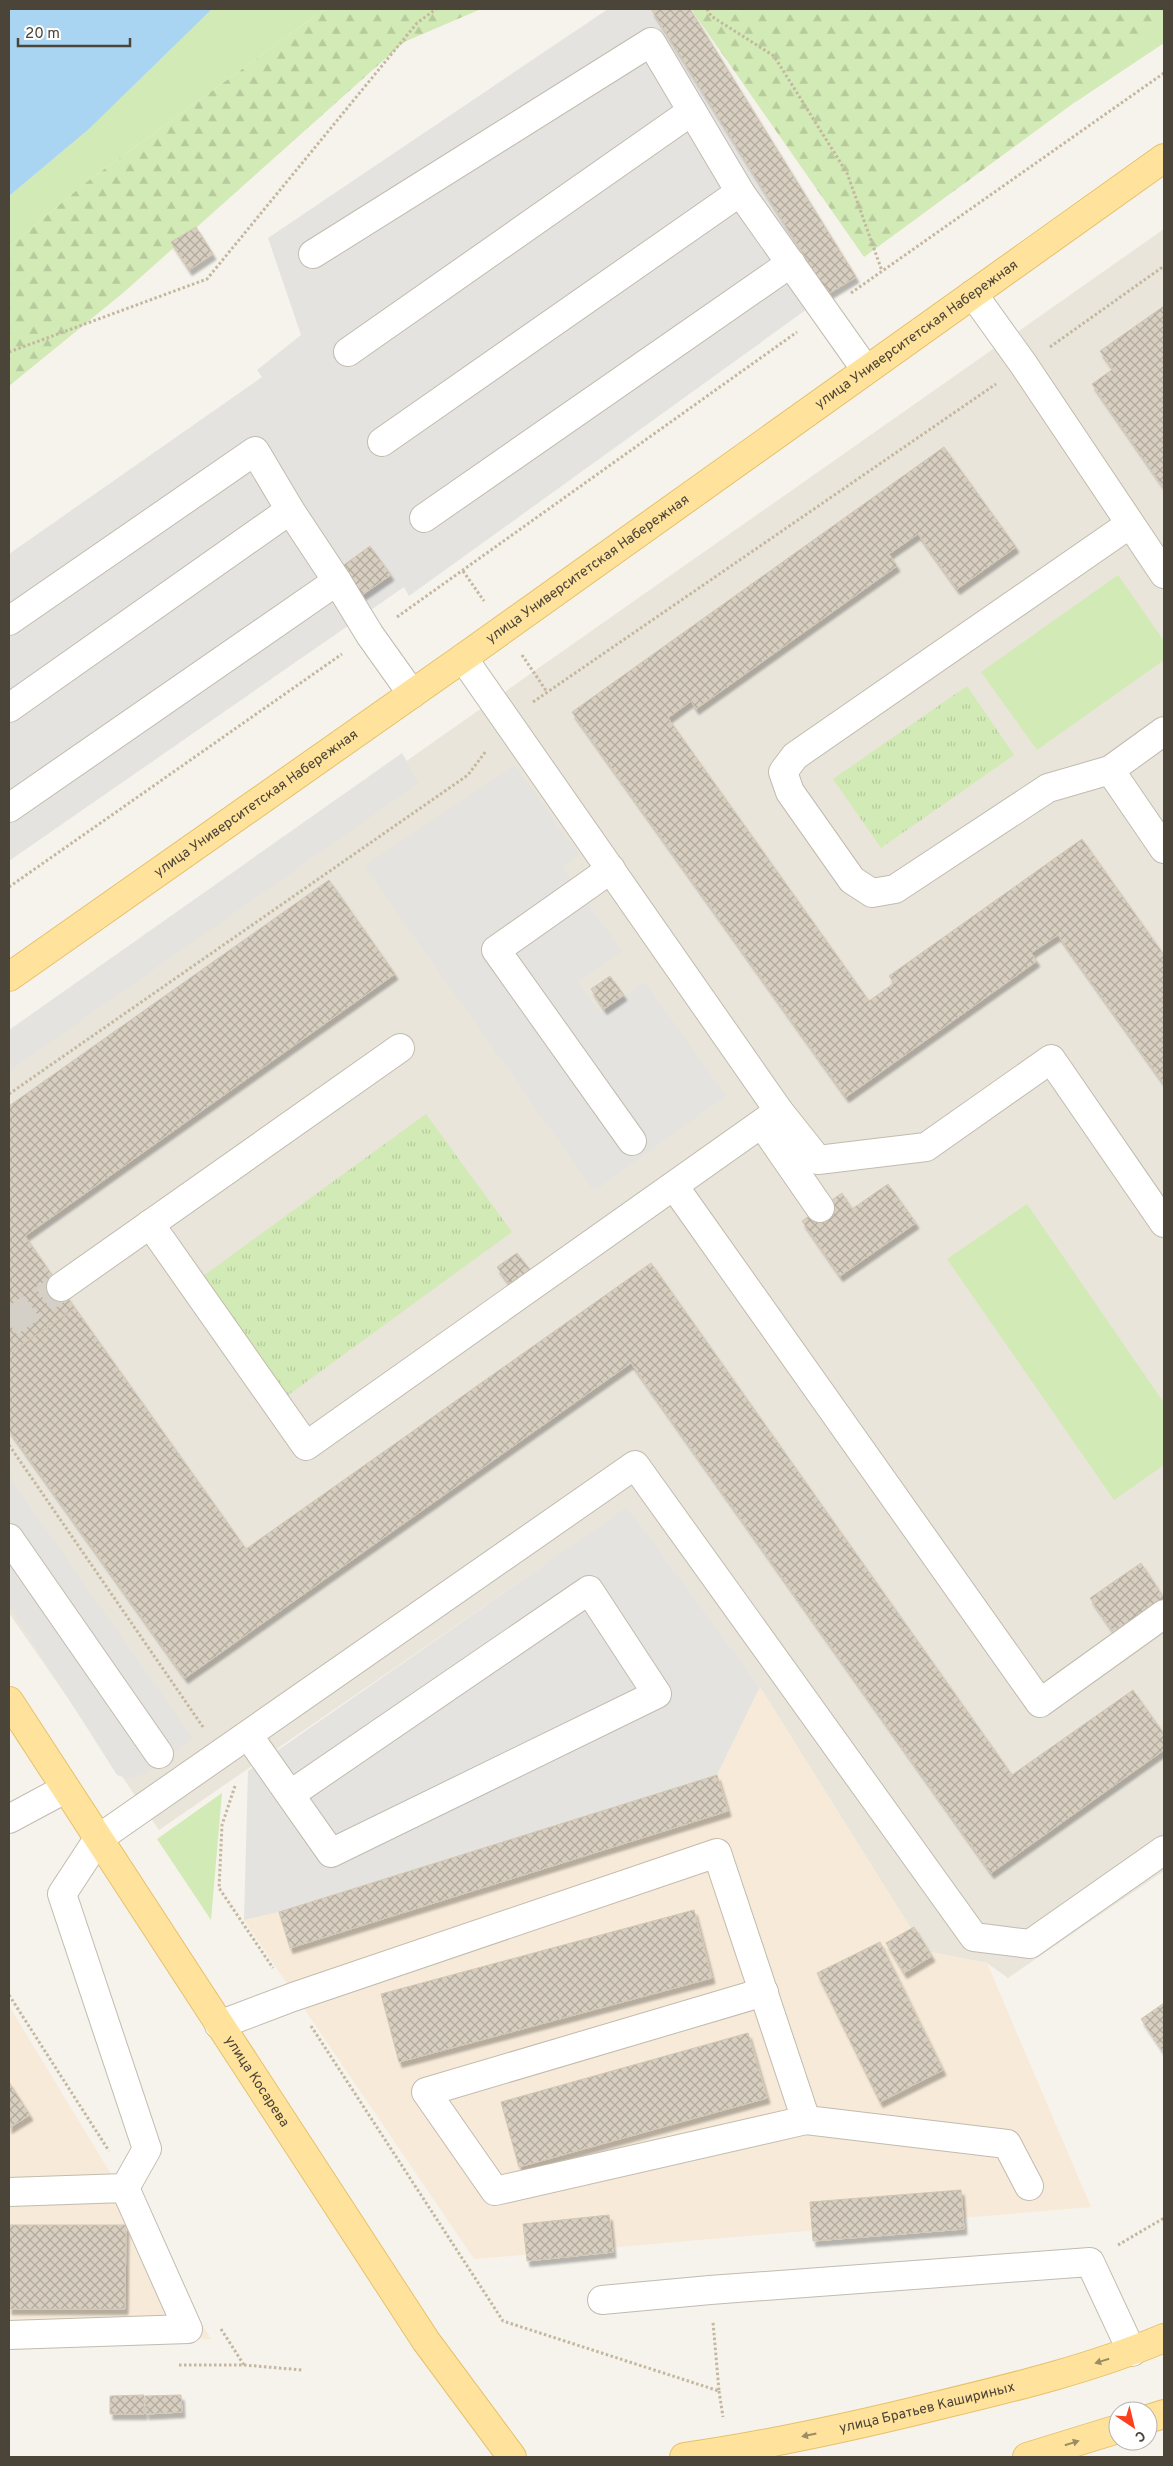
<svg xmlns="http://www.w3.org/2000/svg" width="1173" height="2466" font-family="Overpass,sans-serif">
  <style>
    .residential { fill: #eae5da }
    .commercial { fill: #f7ead8 }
    .grass { fill: #d2eab5 }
    .forest { fill: url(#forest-firs) }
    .park { fill: url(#park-tufts) }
    .parking { fill: #e5e3e0 }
    .water { fill: #a9d4f2 }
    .building { fill: url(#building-cross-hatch); stroke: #d3c7b4; filter: url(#shadow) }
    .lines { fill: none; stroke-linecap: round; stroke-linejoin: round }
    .minor-tunnel { stroke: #d4d0c8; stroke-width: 28; stroke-dasharray: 28 14; stroke-linecap: butt }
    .minor-casing { stroke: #c2bbae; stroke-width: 30 }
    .major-casing { stroke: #e6c16a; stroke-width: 30 }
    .path { stroke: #c4b79f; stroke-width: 3; stroke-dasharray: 2.5 2.5; stroke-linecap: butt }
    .minor { stroke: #fff; stroke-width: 28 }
    .major { stroke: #ffe39c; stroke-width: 28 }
    .oneway { fill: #9c8c66 }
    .labels { text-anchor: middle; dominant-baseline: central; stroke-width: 4.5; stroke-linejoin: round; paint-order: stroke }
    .street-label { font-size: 14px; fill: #4b4439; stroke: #fff }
  </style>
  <defs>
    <pattern id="forest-firs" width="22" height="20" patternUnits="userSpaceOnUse" patternTransform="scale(1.25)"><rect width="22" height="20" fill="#d2eab5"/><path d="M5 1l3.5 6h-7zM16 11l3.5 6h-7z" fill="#b6ca9c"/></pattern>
    <pattern id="park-tufts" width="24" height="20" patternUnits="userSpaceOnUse" patternTransform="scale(1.25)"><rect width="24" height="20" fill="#d2eab5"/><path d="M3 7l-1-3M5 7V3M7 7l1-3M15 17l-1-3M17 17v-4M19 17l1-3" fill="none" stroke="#b6ca9c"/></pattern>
    <pattern id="building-cross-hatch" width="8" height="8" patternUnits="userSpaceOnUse" patternTransform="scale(1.25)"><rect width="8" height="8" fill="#d8cfc1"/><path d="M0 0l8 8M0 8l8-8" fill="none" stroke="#b1aa9e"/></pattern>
    <filter id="shadow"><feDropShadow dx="3" dy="5.5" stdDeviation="1" flood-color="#0004"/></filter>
  </defs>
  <rect width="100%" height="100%" fill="#f6f3ec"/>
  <!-- residential -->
  <path class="residential" d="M1164,229V1871L1008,1978L987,1963L925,1951L760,1687L627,1508L159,1830L9,1613V1040Z"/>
  <!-- commercial -->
  <g class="commercial">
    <path d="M760,1687L925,1951L987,1963L1091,2207L474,2259L244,1920L279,1912L717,1775Z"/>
    <path d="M9,2006L211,2339L9,2342Z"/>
  </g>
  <!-- grass -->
  <g class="grass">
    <path d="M212,9H325L88,181L9,247V196L89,129Z"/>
    <path d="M1164,18V43L1071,105L1158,23Z"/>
    <path d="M1118,575L1164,641V660L1037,750L981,672Z"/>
    <path d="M1027,1204L1164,1403V1465L1114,1500L947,1259Z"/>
    <path d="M222,1793L211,1920L157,1839Z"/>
  </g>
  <!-- forest -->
  <g class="forest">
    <path d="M325,9H481L404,42L123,293L9,386V247L88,181Z"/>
    <path d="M691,9H1164V18L1071,105L864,257Z"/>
  </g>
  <!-- park -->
  <g class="park">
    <path d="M967,686L1014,755L881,848L833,779Z"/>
    <path d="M426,1114L512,1232L284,1398L199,1279Z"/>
  </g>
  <!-- parking -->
  <g class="parking">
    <path d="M608,9H690L856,277L828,294L409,596L404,587L9,861V554L262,377L257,370L301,335L268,238Z"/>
    <path d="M402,753L419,783L11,1070L9,1069V1030Z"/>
    <path d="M515,765L579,855L562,867L622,951L578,982L601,1013L645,982L726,1096L594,1191L364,866Z"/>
    <path d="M9,1477L193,1739L144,1774L129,1779L117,1775L9,1605Z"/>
    <path d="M627,1507L760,1687L717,1775L279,1912L244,1920L248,1771Z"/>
  </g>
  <!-- water -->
  <path class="water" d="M9,9H212L89,129L9,196Z"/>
  <!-- building -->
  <g class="building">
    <path d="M651,9H690L856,277L828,294Z"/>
    <path d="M196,227L213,254L189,270L171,242Z"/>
    <path d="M1164,306V488L1092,384L1113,369L1100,351Z"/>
    <path d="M944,447L1016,547L957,589L918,534L889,554L897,566L696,709L691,701L668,718L869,1001L894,983L889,976L1082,839L1164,955V1084L1058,935L1031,953L1037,961L846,1097L572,712Z"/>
    <path d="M370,546L391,575L362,595L341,567Z"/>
    <path d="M329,880L395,974L25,1236L75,1308L9,1354V1106Z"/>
    <path d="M610,976L624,995L604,1009L591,989Z"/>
    <path d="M888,1184L916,1223L840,1276L802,1221L842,1193L852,1209Z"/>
    <path d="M517,1253L531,1271L510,1285L497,1267Z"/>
    <path d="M651,1263L1012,1775L1133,1690L1164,1734V1750L991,1873L631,1363L185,1678L9,1430V1354L75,1308L246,1549Z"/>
    <path d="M1141,1563L1164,1598L1114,1633L1090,1598Z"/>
    <path d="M717,1775L728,1811L290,1948L279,1912Z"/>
    <path d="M694,1910L712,1978L399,2062L381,1994Z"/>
    <path d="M914,1927L932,1956L904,1973L886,1943Z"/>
    <path d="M880,1942L943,2070L880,2102L817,1973Z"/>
    <path d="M1164,2003V2053L1141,2019Z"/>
    <path d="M748,2033L767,2098L519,2167L501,2102Z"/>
    <path d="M9,2082L30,2115L9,2128Z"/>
    <path d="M961,2190L964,2229L813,2241L810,2202Z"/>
    <path d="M609,2215L613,2252L527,2261L523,2224Z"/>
    <path d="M9,2225H126L125,2309H9Z"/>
    <path d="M144,2395V2414H110V2396Z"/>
    <path d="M181,2395L182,2412L146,2414L145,2396Z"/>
  </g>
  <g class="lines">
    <!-- minor-tunnel -->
    <path class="minor-tunnel" d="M9,1323L61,1287"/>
    <!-- minor casing -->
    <g class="minor-casing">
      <g id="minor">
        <path d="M313,254L651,42L740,192L866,370"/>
        <path d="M973,294L1024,365L1164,574"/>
        <path d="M348,352L692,111"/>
        <path d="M382,442L740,192"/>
        <path d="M424,518L791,263"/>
        <path d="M1130,524L795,756L783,772L790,792L852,880L872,893L895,889L1048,788L1110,770L1164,731"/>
        <path d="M9,621L255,451L290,510L337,581"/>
        <path d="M463,658L779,1111L818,1160L926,1147L1051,1059L1164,1223"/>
        <path d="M9,708L290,510"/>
        <path d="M1110,770L1164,849"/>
        <path d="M9,808L337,581L370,635L412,694"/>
        <path d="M611,869L496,950L632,1141"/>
        <path d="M762,1124L820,1208"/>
        <path d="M674,1186L1040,1703L1164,1614"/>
        <path d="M150,1224L306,1446L779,1111"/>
        <path d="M61,1287L400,1048"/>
        <path d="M9,1538L159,1754"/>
        <path d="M248,1735L331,1853L657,1694L589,1590L291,1794"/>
        <path d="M9,1819L65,1789"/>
        <path d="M764,1992L426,2092L495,2191L806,2120"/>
        <path d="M219,2025L293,1997L717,1853L806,2120L1007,2144L1029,2186"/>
        <path d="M125,2188L147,2149L62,1894L98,1839L635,1465L974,1937L1030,1944L1164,1850"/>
        <path d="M9,2192L125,2188L188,2329L9,2335"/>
        <path d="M602,2300L710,2290L1090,2262L1132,2352"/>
      </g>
    </g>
    <!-- major casing -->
    <g class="major-casing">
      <g id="major">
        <path id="s1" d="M9,977L463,658L1164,158"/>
        <path id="s2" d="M9,1701L426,2341L512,2457"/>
        <path d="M1148,2419L1164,2414"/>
        <path id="s3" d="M684,2457C770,2445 855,2426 940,2405C1015,2387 1093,2368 1164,2338"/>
        <path d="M1027,2457L1118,2429"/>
      </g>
    </g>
    <!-- path -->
    <g class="path">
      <path d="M707,9L711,16L774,56L847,173L882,271"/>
      <path d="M851,293L1164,73"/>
      <path d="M1050,347L1164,266"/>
      <path d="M9,352L207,279L417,23L436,9"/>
      <path d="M463,571L484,601"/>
      <path d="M397,617L797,332"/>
      <path d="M522,655L547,692"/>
      <path d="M533,702L996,384"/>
      <path d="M9,887L342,654"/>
      <path d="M9,1094L468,775L486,751"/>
      <path d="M9,1445L203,1727"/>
      <path d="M235,1786L222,1825L219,1888L273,1968"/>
      <path d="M9,1995L109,2151"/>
      <path d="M311,2026L503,2321L719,2391L713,2322"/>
      <path d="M1118,2245L1164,2218"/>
      <path d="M221,2329L244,2365"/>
      <path d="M179,2365H244L302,2370"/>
      <path d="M719,2391L723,2417"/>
    </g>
    <!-- minor -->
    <use href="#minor" class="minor"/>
    <!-- major -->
    <use href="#major" class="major"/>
  </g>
  <!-- one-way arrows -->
  <defs><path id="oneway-solid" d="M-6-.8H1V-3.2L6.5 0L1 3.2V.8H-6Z" transform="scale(1.25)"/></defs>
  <g class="oneway">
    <use href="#oneway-solid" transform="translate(1102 2361) rotate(163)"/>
    <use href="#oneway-solid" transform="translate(809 2435) rotate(168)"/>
    <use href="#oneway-solid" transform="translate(1072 2443) rotate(-17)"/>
  </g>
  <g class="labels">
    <!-- street labels -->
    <g class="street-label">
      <text stroke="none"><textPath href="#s1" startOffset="1112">улица Университетская Набережная</textPath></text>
      <text stroke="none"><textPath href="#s1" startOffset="708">улица Университетская Набережная</textPath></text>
      <text stroke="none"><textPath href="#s1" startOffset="302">улица Университетская Набережная</textPath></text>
      <text stroke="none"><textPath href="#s2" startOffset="454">улица Косарева</textPath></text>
      <text stroke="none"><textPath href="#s3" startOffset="248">улица Братьев Кашириных</textPath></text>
    </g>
  </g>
  <!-- border -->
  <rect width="1173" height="2466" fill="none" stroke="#4b4439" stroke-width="20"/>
  <!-- north arrow -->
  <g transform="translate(1133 2426) rotate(145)"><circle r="24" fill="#ffffff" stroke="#b7b4b0"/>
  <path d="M0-4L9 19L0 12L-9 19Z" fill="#fc3f1d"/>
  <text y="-8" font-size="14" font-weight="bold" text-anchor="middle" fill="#4b4439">С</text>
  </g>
  <!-- scale -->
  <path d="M18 38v8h112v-8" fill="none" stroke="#4b4439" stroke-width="2.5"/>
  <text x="25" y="38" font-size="15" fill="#4b4439" stroke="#ffffff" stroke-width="4" paint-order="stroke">20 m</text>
</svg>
